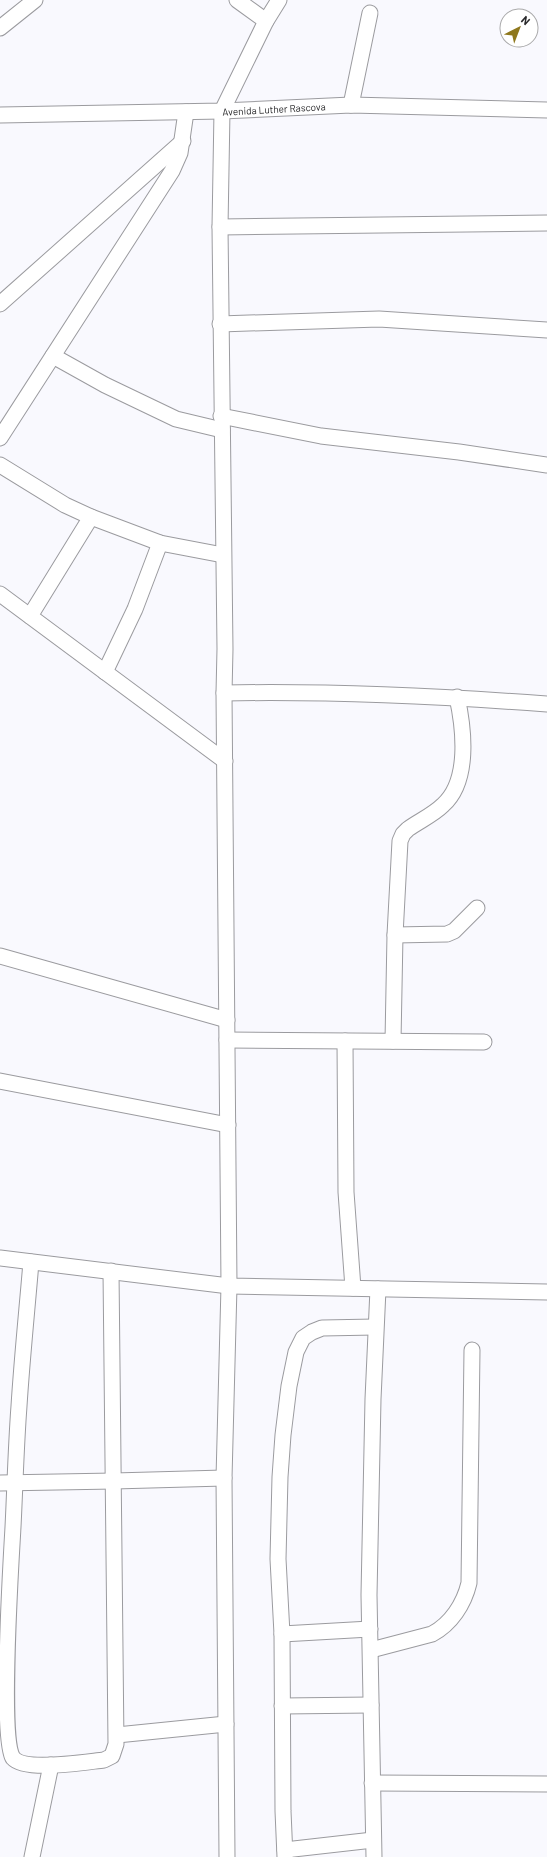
<svg xmlns="http://www.w3.org/2000/svg" width="547" height="1857" font-family="Barlow,sans-serif">
  <style>
    .lines { fill: none; stroke-linecap: round; stroke-linejoin: round }
    .street-casing { stroke: #9b9b9f; stroke-width: 17 }
    .street { stroke: #fff; stroke-width: 15 }
    .labels { text-anchor: middle; dominant-baseline: central; stroke-width: 3.5; stroke-linejoin: round; paint-order: stroke }
    .street-label { font-size: 10px; fill: #28282a; stroke: #fff }
  </style>
  <rect width="100%" height="100%" fill="#f9f9fe"/>
  <g class="lines">
    <!-- street casing -->
    <g class="street-casing">
      <g id="street">
        <path d="M237,0L266,21"/>
        <path d="M0,28L35,0"/>
        <path d="M351,105L370,13"/>
        <path d="M0,115L222,111L351,105L547,110"/>
        <path d="M220,227L547,223"/>
        <path d="M0,304L183,141"/>
        <path d="M220,324L379,319L547,330"/>
        <path d="M53,356L105,385L176,419L222,430"/>
        <path d="M221,416L321,436L459,452L547,465"/>
        <path d="M0,438L172,171L180,153L186,112"/>
        <path d="M0,465L65,505L91,517L160,543L223,555"/>
        <path d="M0,594L225,761"/>
        <path d="M30,616L91,517"/>
        <path d="M105,672L135,609L160,543"/>
        <path d="M224,693C332,691 439,696 547,704"/>
        <path d="M395,935L447,934L454,931L477,908"/>
        <path d="M0,956L227,1020"/>
        <path d="M227,1040L484,1042"/>
        <path d="M345,1041L346,1192L353,1288"/>
        <path d="M393,1041L395,935L400,841L403,834L408,829C419,821 433,815 443,805C470,781 464,729 457,697"/>
        <path d="M0,1081L228,1125"/>
        <path d="M0,1258L229,1286L547,1292"/>
        <path d="M31,1262C27,1310 22,1358 19,1406C16,1446 15,1487 13,1527C11,1561 0,1738 13,1758C25,1772 85,1762 104,1760L112,1756L116,1744L111,1271"/>
        <path d="M0,1483L114,1481L224,1478"/>
        <path d="M282,1634L370,1629"/>
        <path d="M371,1650L432,1634C451,1624 464,1604 469,1583L472,1350"/>
        <path d="M282,1706L371,1705"/>
        <path d="M117,1735L226,1724"/>
        <path d="M372,1783L547,1784"/>
        <path d="M285,1850L373,1840"/>
        <path d="M32,1857L51,1765"/>
        <path d="M227,1857L224,1478L229,1286L224,693L225,649L220,227L222,111L266,21L279,0"/>
        <path d="M285,1857L283,1811L282,1634L278,1559L280,1477L283,1435L289,1386L296,1352L303,1338L312,1332L322,1328L375,1327"/>
        <path d="M374,1857L369,1595L373,1399L378,1289"/>
      </g>
    </g>
    <!-- street -->
    <use href="#street" class="street"/>
  </g>
  <g class="labels">
    <!-- street labels -->
    <g class="street-label">
      <text transform="translate(274 109) rotate(-3)">Avenida Luther Rascova</text>
    </g>
  </g>
  <!-- north arrow -->
  <g transform="translate(519 28) rotate(42)"><circle r="19" fill="#ffffff" stroke="#a9a9aa"/>
  <path d="M0-3L7 15L0 10L-7 15Z" fill="#8f781d"/>
  <text y="-6" font-size="11" font-weight="bold" text-anchor="middle" fill="#28282a">N</text>
  </g>
</svg>
